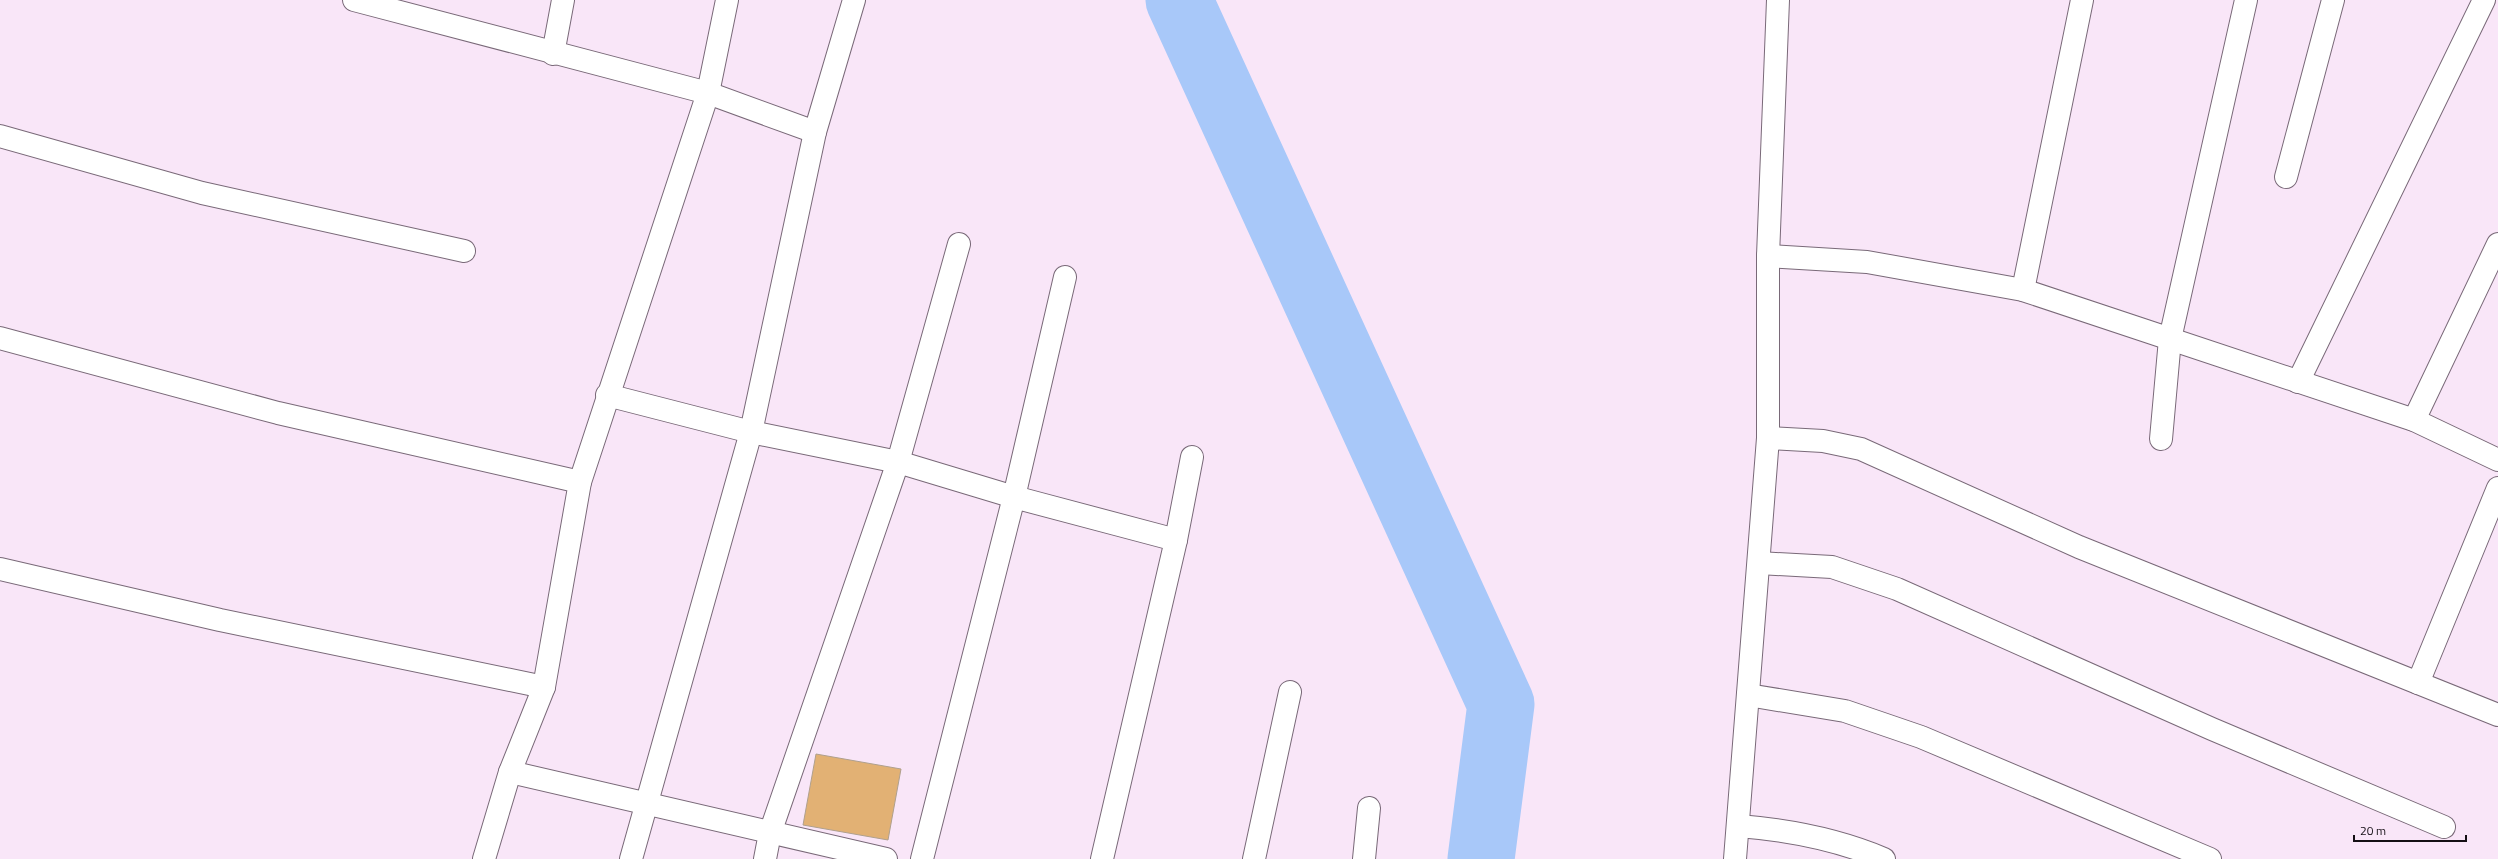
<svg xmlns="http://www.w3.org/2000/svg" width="2498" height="859" font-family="'Titillium Web',sans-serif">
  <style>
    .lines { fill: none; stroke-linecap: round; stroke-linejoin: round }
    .river { stroke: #a8c8f9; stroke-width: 67 }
    .building { fill: #e2b174; stroke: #afa08e }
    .street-casing { stroke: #796978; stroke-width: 24 }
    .secondary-casing { stroke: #796978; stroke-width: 24 }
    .street { stroke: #fff; stroke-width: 22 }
    .secondary { stroke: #fff; stroke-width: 22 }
  </style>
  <rect width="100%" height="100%" fill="#f9e6f8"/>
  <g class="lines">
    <!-- river -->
    <path class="river" d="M1179,0L1501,704L1481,859"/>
  </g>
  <!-- building -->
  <path class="building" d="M816,754L901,769L888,840L803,825Z"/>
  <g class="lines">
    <!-- street casing -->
    <g class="street-casing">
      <g id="street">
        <path d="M354,0L708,93L815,132"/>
        <path d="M553,54L563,0"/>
        <path d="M0,136L202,193L464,251"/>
        <path d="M2286,177L2333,0"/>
        <path d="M1768,256L1867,262L2023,290L2414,420L2498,460"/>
        <path d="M2023,290L2082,0"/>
        <path d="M0,338L278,413L580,482"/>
        <path d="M2298,382L2484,0"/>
        <path d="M607,395L751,432L898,462L1014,497L1176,540"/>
        <path d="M2414,420L2498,244"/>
        <path d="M1768,438L1823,441L1861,449L2079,547L2498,715"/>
        <path d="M2161,439L2170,339L2246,0"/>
        <path d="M1759,563L1832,567L1897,589L2212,729L2444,827"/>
        <path d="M0,569L220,620L544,687"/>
        <path d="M2418,683L2498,488"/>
        <path d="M1748,695L1845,711L1921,737L2210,859"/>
        <path d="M510,772L886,859"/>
        <path d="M1739,826C1789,830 1837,839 1884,859"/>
        <path d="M484,859L510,772L544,687L580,482L708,93L727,0"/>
        <path d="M631,859L751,432L815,132L854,0"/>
        <path d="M765,859L770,833L898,462L959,244"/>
        <path d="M922,859L1014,497L1065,277"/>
        <path d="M1102,859L1176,540L1192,457"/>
        <path d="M1254,859L1290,692"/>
        <path d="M1364,859L1369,808"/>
      </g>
    </g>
    <!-- secondary casing -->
    <g class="secondary-casing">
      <path id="secondary" d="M1735,859L1768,438V256L1778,0"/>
    </g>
    <!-- street -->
    <use href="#street" class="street"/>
    <!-- secondary -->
    <use href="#secondary" class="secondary"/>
  </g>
  <!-- scale -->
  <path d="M2354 835v6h112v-6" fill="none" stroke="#140e14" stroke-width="2"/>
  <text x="2360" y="835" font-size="12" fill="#140e14" stroke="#f9e6f8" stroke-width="3" paint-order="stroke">20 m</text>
</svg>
